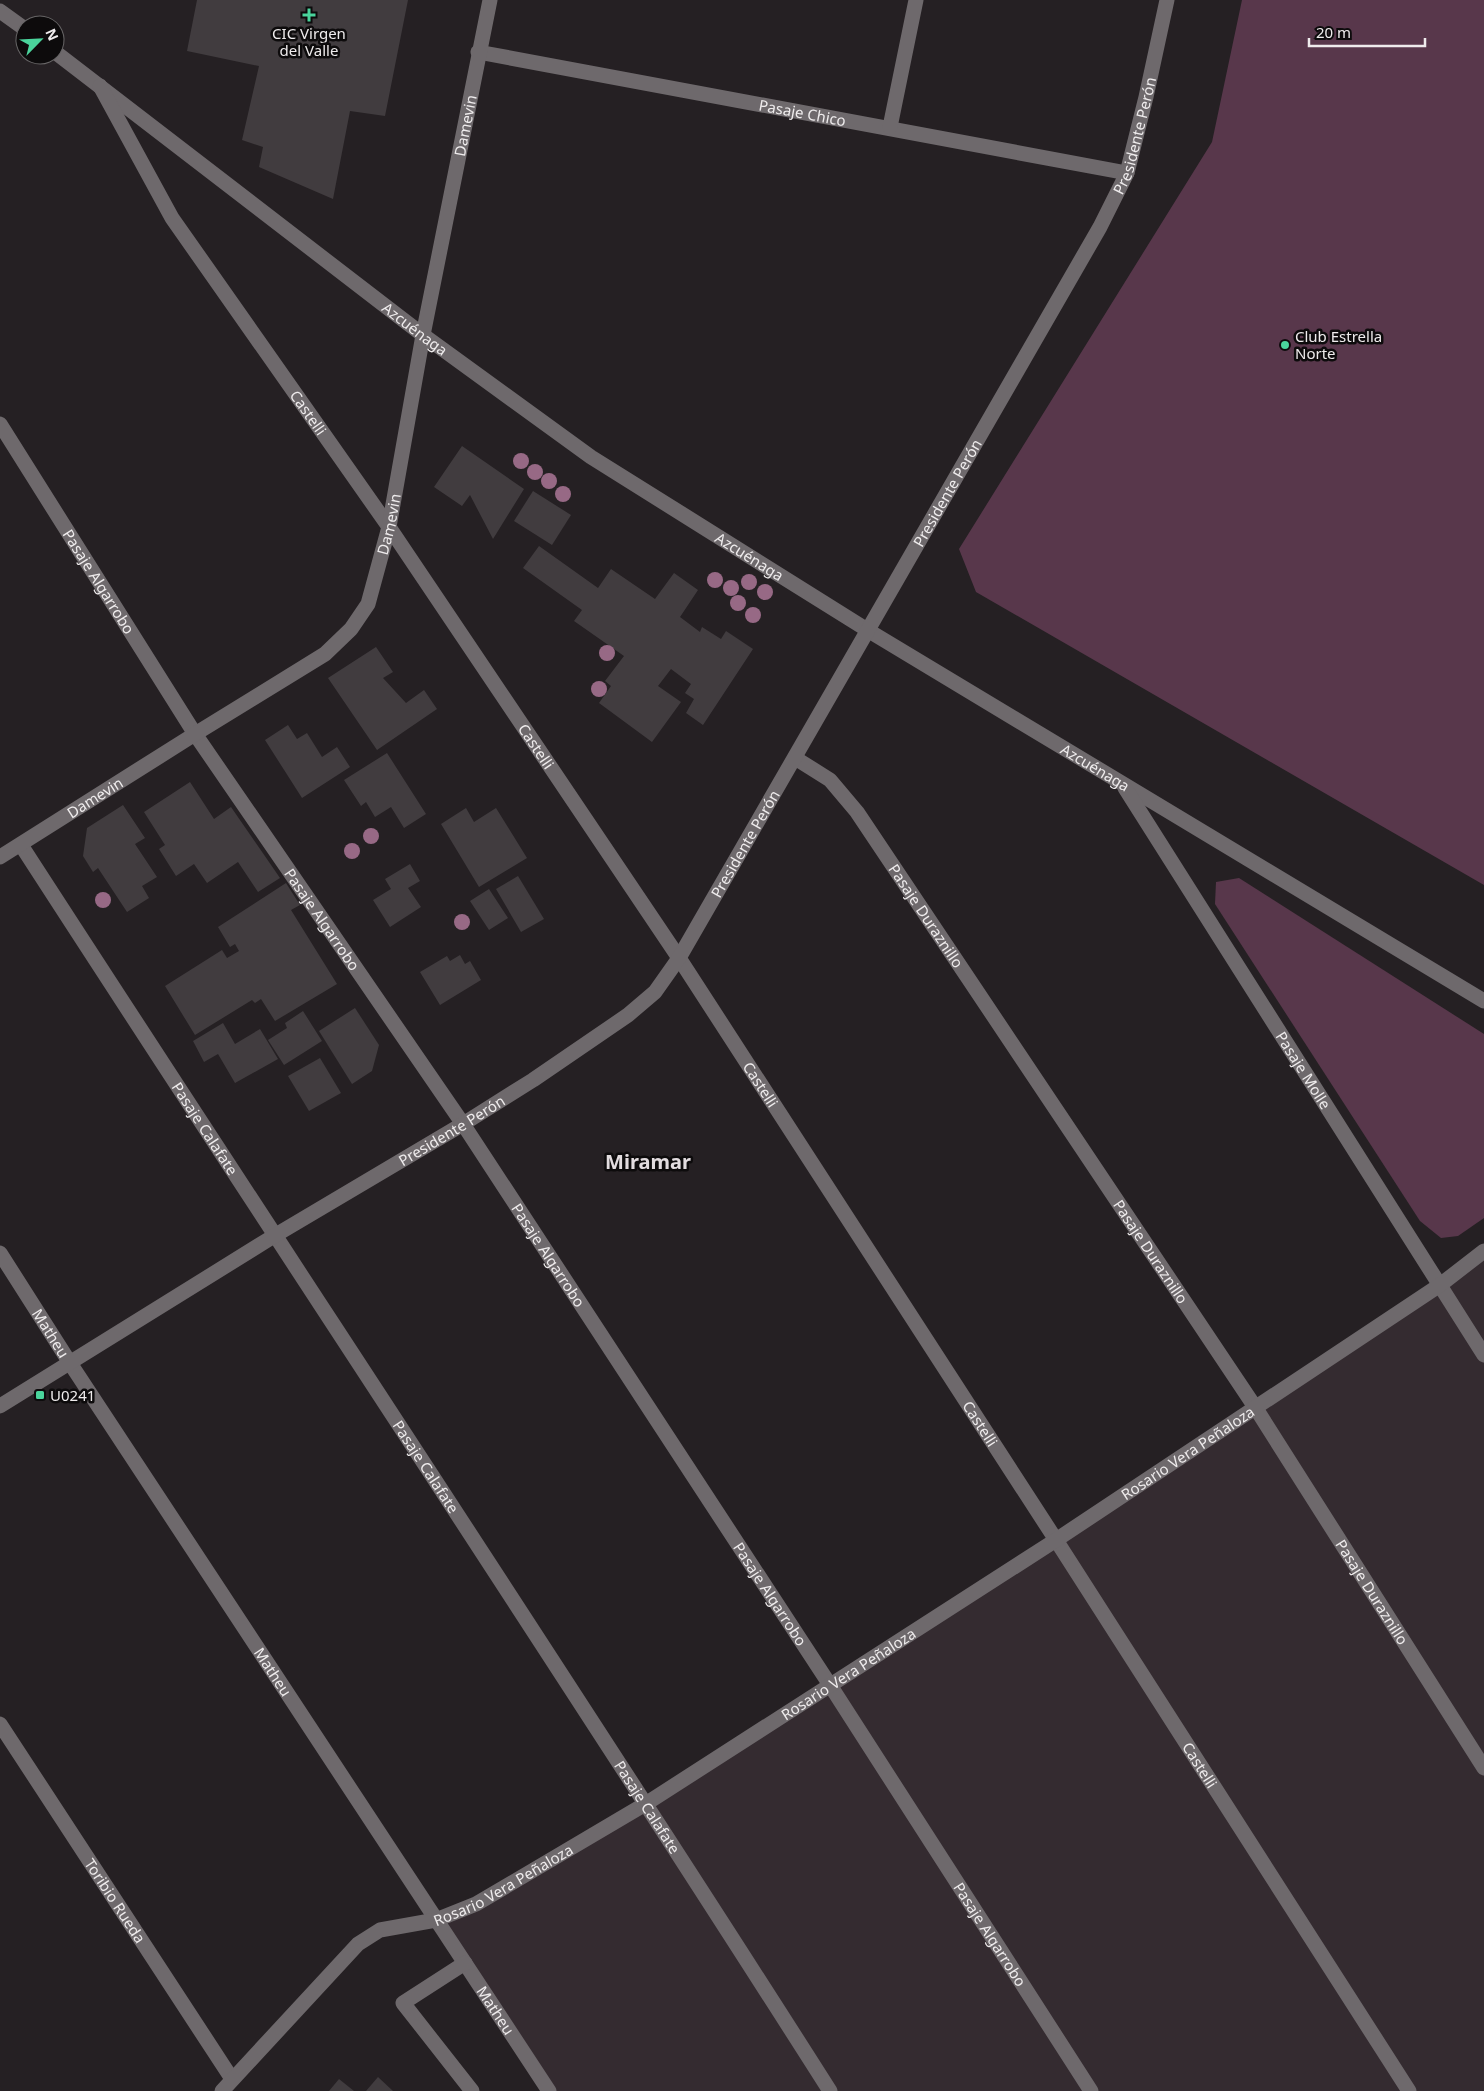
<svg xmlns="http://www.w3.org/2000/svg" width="1484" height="2091" font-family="'Noto Sans',sans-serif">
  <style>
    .built { fill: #342b30 }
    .green { fill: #58374b }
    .building { fill: #413c3f }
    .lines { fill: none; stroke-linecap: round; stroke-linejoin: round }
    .minor { stroke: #6e696c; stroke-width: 15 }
    .tree { fill: #976985 }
    .poi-dot { fill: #4ad49c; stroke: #0d0b0c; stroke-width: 2 }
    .labels { text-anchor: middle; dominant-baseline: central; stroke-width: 5; stroke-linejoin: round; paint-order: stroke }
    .poi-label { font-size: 15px; fill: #efeced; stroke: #0d0b0c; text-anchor: start }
    .street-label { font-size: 15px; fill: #efeced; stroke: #0d0b0c }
    .district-label { font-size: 20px; font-weight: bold; fill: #e2dcdf; stroke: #0d0b0c }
  </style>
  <rect width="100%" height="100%" fill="#252023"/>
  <!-- built -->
  <path class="built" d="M1484,1251V2091H549L436,1920L647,1803Z"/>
  <!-- green -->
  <g class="green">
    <path d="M1242,0H1484V885L976,592L959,549L1212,142Z"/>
    <path d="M1239,878L1484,1034V1218L1458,1236L1441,1238L1420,1221L1215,904L1216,882Z"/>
  </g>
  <!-- building -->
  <g class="building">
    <path d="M197,0H408L385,116L350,111L333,199L259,167L263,147L242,140L259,66L187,51Z"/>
    <path d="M462,446L524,489L493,539L470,495L462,506L434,487Z"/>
    <path d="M533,491L571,515L552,545L514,521Z"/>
    <path d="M539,546L598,588L611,569L655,599L674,573L698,590L680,617L700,632L702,627L721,639L726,631L753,649L703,725L686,713L694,699L685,693L691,684L671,669L658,686L681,702L652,742L599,703L611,686L605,681L624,656L574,621L582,610L523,568Z"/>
    <path d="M376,647L393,672L383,678L406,703L424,690L437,709L377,750L328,678Z"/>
    <path d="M288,725L297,739L307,733L322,757L337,747L350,767L302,798L265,740Z"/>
    <path d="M387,753L426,814L404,828L391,807L375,817L366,802L361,806L344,780Z"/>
    <path d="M190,782L214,819L231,807L280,878L258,892L238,862L207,883L194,864L176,876L159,849L165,845L144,812Z"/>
    <path d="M123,805L145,838L135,844L157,877L142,886L149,898L127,912L98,868L93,872L83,856L87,828Z"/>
    <path d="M466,808L474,822L496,808L527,858L479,887L441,824Z"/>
    <path d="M410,864L420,881L408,888L421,907L390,927L373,900L391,889L385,879Z"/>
    <path d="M518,876L544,919L521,932L496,889Z"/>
    <path d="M286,883L300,905L291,910L337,984L275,1021L261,999L255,1003L252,1000L195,1035L165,986L222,950L227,958L239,951L235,944L230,947L218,927Z"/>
    <path d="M489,889L508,918L489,930L470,901Z"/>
    <path d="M460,955L465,964L470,961L481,980L440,1005L420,972L447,956L450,961Z"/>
    <path d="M355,1008L379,1045L372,1071L352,1084L319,1031Z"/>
    <path d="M303,1011L322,1041L284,1065L268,1040L287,1028L285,1023Z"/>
    <path d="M223,1023L235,1044L260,1029L278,1059L235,1083L218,1054L204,1062L193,1041Z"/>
    <path d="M320,1058L341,1093L309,1111L288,1076Z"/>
    <path d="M378,2077L393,2091H366Z"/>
    <path d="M339,2079L354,2091H329Z"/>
  </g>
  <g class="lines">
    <!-- minor -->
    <g class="minor">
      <path d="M0,11L25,29"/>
      <path id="s1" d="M55,52L423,335L591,457L869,631L1484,1001"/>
      <path id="s2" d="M478,52L1127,173"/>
      <path id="s3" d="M100,86L172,218L389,527L679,958L1056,1540L1409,2091"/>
      <path d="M890,127L916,0"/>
      <path id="s4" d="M0,424L195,734L463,1124L830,1685L1091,2091"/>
      <path id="s5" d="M795,758L830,780L857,812L1255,1407L1484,1768"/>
      <path id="s6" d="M1125,788L1484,1355"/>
      <path id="s7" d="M21,845C290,1261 564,1673 830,2091"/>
      <path id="s8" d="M0,857L195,734L325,654L351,629L368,604L389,527L423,335L490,0"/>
      <path id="s9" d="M0,1253L70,1363L549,2091"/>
      <path id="s10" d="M0,1406L274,1236L463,1124L533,1080L628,1015L655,992L679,958L1100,227L1127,173L1146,97L1167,0"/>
      <path id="s11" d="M0,1724L232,2079"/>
      <path d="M465,1963L403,2003L472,2091"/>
      <path id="s12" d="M222,2091L358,1944L380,1930L436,1920L476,1904L647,1803L1056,1540L1440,1285L1484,1251"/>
    </g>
  </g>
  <!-- trees -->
  <g class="tree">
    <circle cx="521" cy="461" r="8"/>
    <circle cx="535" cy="472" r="8"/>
    <circle cx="549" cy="481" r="8"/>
    <circle cx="563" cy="494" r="8"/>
    <circle cx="715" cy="580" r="8"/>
    <circle cx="749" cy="582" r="8"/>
    <circle cx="731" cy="588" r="8"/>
    <circle cx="765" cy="592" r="8"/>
    <circle cx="738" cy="603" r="8"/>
    <circle cx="753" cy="615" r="8"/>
    <circle cx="607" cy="653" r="8"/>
    <circle cx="599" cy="689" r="8"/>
    <circle cx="371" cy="836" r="8"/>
    <circle cx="352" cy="851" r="8"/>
    <circle cx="103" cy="900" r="8"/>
    <circle cx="462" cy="922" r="8"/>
  </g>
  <!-- markers -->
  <g class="poi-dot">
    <path d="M306.5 7.5h5v5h5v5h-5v5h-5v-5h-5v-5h5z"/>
    <circle cx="1285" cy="345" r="5"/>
    <rect x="35" y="1390" width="10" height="10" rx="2.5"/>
  </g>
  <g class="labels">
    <!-- poi labels -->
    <g class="poi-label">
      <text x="309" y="33" text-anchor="middle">CIC Virgen<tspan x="309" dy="17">del Valle</tspan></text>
      <text x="1295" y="336">Club Estrella<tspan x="1295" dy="17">Norte</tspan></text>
      <text x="50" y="1395">U0241</text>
    </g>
    <!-- street labels -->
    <g class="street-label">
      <text stroke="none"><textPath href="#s2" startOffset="330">Pasaje Chico</textPath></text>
      <text stroke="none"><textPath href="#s8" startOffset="938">Damevin</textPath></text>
      <text stroke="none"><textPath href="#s10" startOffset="1759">Presidente Perón</textPath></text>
      <text stroke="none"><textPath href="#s1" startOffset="454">Azcuénaga</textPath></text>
      <text stroke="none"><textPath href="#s3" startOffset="388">Castelli</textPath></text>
      <text stroke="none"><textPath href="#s10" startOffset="1354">Presidente Perón</textPath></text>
      <text stroke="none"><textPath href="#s8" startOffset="532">Damevin</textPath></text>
      <text stroke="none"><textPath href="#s1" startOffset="859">Azcuénaga</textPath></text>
      <text stroke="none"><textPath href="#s4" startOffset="186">Pasaje Algarrobo</textPath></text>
      <text stroke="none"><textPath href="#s3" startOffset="792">Castelli</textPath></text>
      <text stroke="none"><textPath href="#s1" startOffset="1264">Azcuénaga</textPath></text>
      <text stroke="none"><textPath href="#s8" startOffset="112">Damevin</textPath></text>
      <text stroke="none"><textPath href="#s10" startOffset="949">Presidente Perón</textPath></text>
      <text stroke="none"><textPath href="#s5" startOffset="208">Pasaje Duraznillo</textPath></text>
      <text stroke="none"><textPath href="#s4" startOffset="591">Pasaje Algarrobo</textPath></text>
      <text stroke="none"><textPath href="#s6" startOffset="334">Pasaje Molle</textPath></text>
      <text stroke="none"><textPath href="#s3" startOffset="1198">Castelli</textPath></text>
      <text stroke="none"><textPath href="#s7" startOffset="338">Pasaje Calafate</textPath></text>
      <text stroke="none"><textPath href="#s10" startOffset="529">Presidente Perón</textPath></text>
      <text stroke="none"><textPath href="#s5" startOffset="612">Pasaje Duraznillo</textPath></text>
      <text stroke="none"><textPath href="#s4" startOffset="996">Pasaje Algarrobo</textPath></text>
      <text stroke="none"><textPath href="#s9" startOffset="95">Matheu</textPath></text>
      <text stroke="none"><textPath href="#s3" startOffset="1602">Castelli</textPath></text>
      <text stroke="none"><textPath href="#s12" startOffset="1169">Rosario Vera Peñaloza</textPath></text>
      <text stroke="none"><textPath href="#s7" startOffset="742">Pasaje Calafate</textPath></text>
      <text stroke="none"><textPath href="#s5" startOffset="1018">Pasaje Duraznillo</textPath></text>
      <text stroke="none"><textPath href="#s4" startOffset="1401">Pasaje Algarrobo</textPath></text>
      <text stroke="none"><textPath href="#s9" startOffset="500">Matheu</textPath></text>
      <text stroke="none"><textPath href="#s12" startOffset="764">Rosario Vera Peñaloza</textPath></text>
      <text stroke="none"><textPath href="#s3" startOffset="2008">Castelli</textPath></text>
      <text stroke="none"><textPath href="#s7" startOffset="1148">Pasaje Calafate</textPath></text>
      <text stroke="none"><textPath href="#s12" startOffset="359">Rosario Vera Peñaloza</textPath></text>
      <text stroke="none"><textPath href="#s11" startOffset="211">Toribio Rueda</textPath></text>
      <text stroke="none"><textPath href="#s4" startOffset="1806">Pasaje Algarrobo</textPath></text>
      <text stroke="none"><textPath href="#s9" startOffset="905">Matheu</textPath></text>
    </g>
    <!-- district labels -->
    <g class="district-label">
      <text x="648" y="1161">Miramar</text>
    </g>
  </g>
  <!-- north arrow -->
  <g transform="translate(40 40) rotate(66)"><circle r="24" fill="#0d0b0c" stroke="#676566"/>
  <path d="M0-4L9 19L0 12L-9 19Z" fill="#4ad49c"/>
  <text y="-8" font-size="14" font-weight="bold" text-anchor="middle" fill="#efeced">N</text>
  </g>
  <!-- scale -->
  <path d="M1309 38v8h116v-8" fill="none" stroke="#efeced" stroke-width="2.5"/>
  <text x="1316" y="38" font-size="15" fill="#efeced" stroke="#0d0b0c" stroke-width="4" paint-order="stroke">20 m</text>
</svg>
